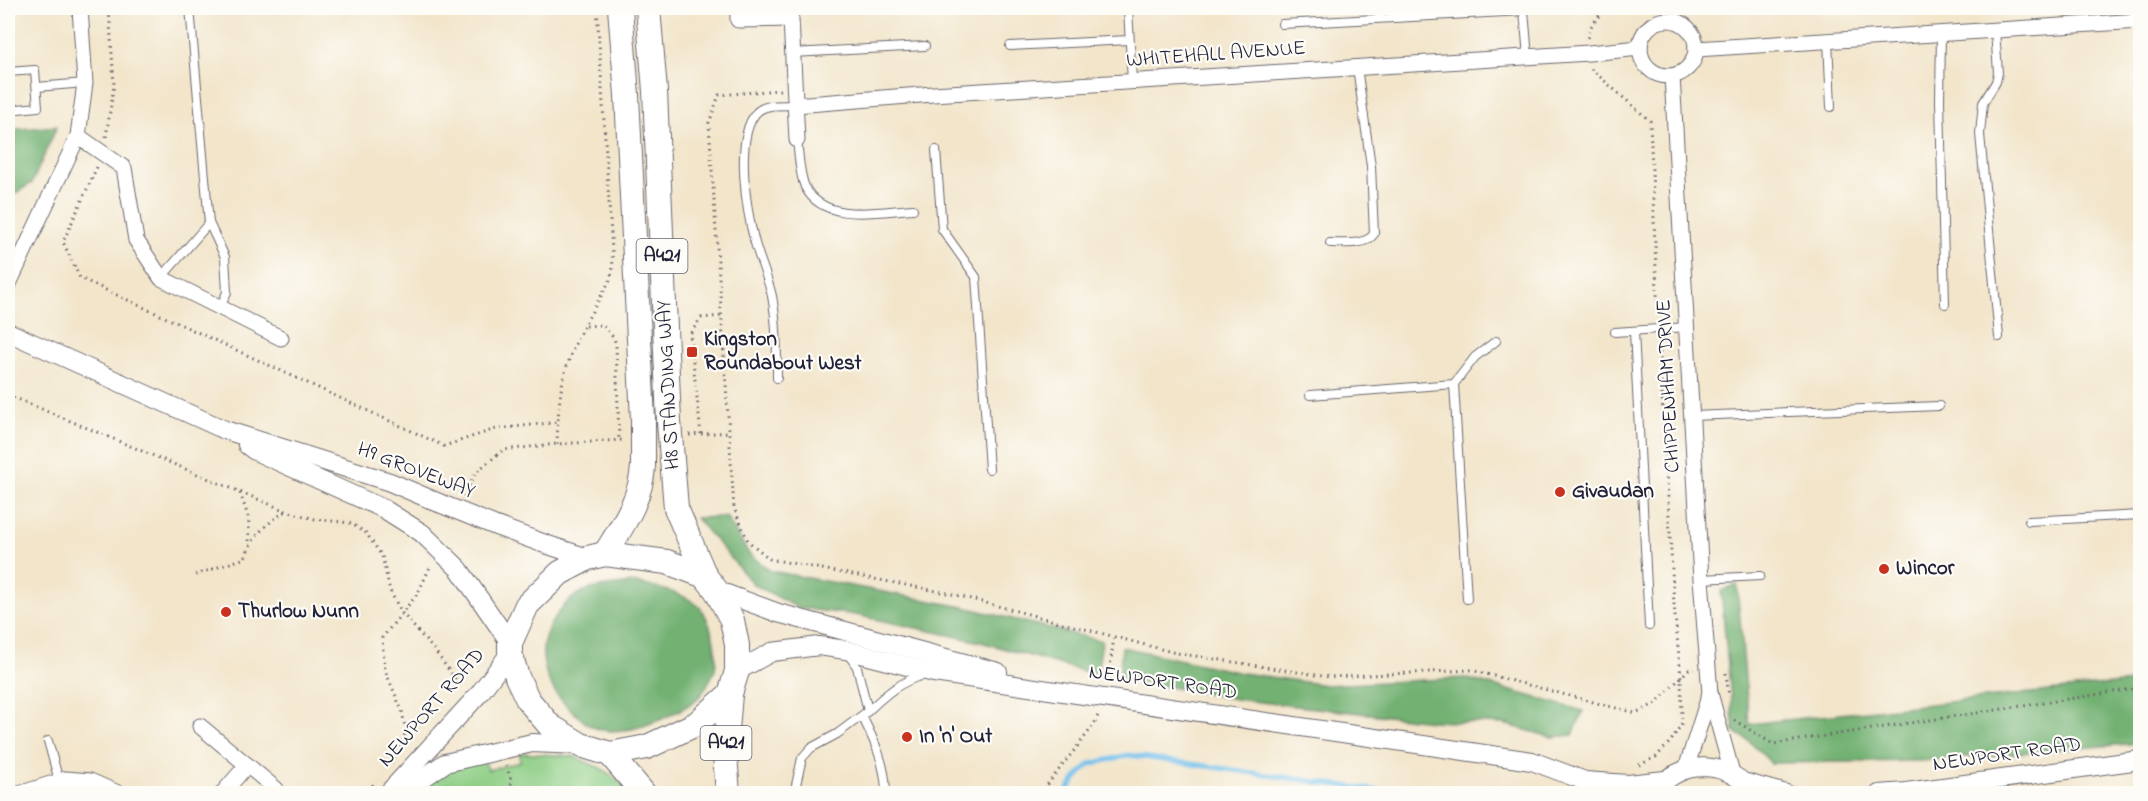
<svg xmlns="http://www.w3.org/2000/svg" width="2148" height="801" font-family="'Indie Flower',sans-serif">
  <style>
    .green { fill: #8ece85; stroke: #587860; stroke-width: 1.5 }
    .forest { fill: #72b172; stroke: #4a6a56; stroke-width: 1.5 }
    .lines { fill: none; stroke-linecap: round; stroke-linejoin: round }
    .stream { stroke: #72c0ed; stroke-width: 5 }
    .service-casing { stroke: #6b666d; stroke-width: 10 }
    .minor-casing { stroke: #6b666d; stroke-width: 17 }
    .tertiary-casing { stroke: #6b666d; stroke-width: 20 }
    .trunk-casing { stroke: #6b666d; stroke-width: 26 }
    .path { stroke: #6b666d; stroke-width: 3; stroke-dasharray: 1.5 4.5; stroke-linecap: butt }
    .service { stroke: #fff; stroke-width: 8 }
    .minor { stroke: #fff; stroke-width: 15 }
    .tertiary { stroke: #fff; stroke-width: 18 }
    .trunk { stroke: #fff; stroke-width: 24 }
    .tertiary-bridge-casing { stroke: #6b666d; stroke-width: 20; stroke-linecap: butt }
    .trunk-bridge-casing { stroke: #6b666d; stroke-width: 26; stroke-linecap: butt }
    .tertiary-bridge { stroke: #fff; stroke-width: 18 }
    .trunk-bridge { stroke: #fff; stroke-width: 24 }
    .poi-dot { fill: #c8321e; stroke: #fdfcf7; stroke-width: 2 }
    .labels { text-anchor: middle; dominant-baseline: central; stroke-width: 4.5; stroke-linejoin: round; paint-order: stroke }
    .shield { fill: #fdfcf7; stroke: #646373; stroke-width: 1.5 }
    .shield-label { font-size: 20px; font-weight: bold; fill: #22223b }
    .street-label { font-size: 21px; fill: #22223b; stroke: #fdfcf7 }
    .poi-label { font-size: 21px; font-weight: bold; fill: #22223b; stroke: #fdfcf7; text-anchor: start }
  </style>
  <rect width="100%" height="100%" fill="#fdfcf7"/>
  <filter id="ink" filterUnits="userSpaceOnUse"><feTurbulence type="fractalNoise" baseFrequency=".0167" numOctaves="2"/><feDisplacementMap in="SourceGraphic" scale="12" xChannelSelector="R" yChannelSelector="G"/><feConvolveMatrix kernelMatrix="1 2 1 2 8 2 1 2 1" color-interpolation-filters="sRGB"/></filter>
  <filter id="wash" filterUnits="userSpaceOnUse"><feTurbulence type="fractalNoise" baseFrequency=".008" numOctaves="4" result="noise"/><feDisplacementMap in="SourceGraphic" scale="24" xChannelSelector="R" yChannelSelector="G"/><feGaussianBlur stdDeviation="1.35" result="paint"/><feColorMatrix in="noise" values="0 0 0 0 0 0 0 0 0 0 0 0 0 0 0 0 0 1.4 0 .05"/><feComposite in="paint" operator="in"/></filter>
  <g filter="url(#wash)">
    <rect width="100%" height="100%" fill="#f2e5ca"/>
    <!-- green -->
    <path class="green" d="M520,753L573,756L604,770L635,794H413L449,768L483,757L488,770L520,762Z"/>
    <!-- forest -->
    <g class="forest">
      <path d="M57,126L32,183L8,198V130Z"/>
      <path d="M726,517L749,554L771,571L964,607L1102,641L1097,675L981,642L856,615L798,608L753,584L696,518Z"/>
      <path d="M636,583C657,588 679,591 696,604C710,614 720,655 714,672C711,678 707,686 703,692C694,705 676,712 662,719C641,728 613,737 591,726C586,724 581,719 577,715C546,691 530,651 556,616C563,606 571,597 582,592C599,585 619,585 636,583Z"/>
      <path d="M1737,584L1749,724L2140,681V743L1920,761L1771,763L1749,741L1734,731L1721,591Z"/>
      <path d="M1122,647L1242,673L1326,685L1465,678L1583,711L1573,735L1551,737L1504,724L1432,721L1242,700L1119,678Z"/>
    </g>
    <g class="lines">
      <!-- stream -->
      <path class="stream" d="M1065,794L1076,778L1090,764L1129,755L1401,794"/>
    </g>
  </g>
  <g filter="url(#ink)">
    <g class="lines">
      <!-- service casing -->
      <g class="service-casing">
        <g id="service">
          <path d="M190,8L209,223L225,257L227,292L220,308"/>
          <path d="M1128,8L1132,82"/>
          <path d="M1282,24L1524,11L1528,57"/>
          <path d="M1995,30L1998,73L1996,82L1983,103L1980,134L1999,337"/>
          <path d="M1941,33L1940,101L1945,304"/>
          <path d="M1828,40L1831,107"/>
          <path d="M1010,46L1129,40"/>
          <path d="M792,53L925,46"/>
          <path d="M8,72L35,70L38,107L8,110"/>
          <path d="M37,87L85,83"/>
          <path d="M797,140C799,155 799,173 805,187C824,224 879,211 913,209"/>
          <path d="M936,150L942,229L976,277L989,469"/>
          <path d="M1330,243C1344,243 1365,246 1374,234L1371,166L1357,67"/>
          <path d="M161,278L209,223"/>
          <path d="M1634,331L1649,626"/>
          <path d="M1615,332L1687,327"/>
          <path d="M777,378C777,350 777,323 772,296C768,278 760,261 755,243C747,213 734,139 756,113C765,103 782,106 795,105"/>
          <path d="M1454,384L1467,599"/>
          <path d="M1310,395L1454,384L1475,357L1496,341"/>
          <path d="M1692,416L1939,406"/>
          <path d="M2029,521L2140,515"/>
          <path d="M1701,579L1760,576"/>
          <path d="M848,654L857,667L868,711C885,695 900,681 924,675"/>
          <path d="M862,716C875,742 886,765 886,794"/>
          <path d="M48,741L59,781"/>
          <path d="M794,794L802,758L811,748L837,734L868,711"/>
        </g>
      </g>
      <!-- minor casing -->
      <g class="minor-casing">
        <g id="minor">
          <path d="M738,8V20L791,19L797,140"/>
          <circle cx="1668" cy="48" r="28"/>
          <path d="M1696,49L2140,21"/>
          <path d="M1672,76L1701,579L1710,693L1732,773"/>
          <path d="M795,105L933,94L1589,53L1640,48"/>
          <path d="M78,136L124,168L136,240L161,278L281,338"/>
          <path d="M8,286L78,136L85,83L80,8"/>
          <path d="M200,726L276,789"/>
          <path d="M1686,769L1710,693"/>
          <path d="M19,794L66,779L90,781L120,794"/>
          <path d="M222,794L247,765"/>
        </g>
      </g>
      <!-- tertiary casing -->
      <g class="tertiary-casing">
        <g id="tertiary">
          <path d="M8,332L225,430L390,482L439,503"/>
          <path d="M247,445L255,451L384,509L422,533"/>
          <path d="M496,526L545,544L588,558"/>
          <path d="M459,569L510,643"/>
          <path d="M716,590L778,613L998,672"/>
          <path d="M737,671L772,652L819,646L846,650L934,673L1532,761L1585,781L1628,784L1665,780"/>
          <path d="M1746,783L1786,794"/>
          <path d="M1658,788C1686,757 1730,762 1754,794"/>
          <path d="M389,792L479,694L510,653"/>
          <path d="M400,794L445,763L532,743L580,745"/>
          <path d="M1879,794L1906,792L2140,760"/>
        </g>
      </g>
      <!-- trunk casing -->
      <g class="trunk-casing">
        <g id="trunk">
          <path d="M620,8L627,95L643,420"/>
          <path d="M648,8L655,91L669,422"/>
          <path d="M672,459L676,508L705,576"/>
          <path d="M605,554L667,562L705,576L716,590L732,620L737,645V671L730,694L696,724L647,747L610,754L581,745L550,726L528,700L517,677L510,653V643L527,605L560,573L588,558Z"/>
          <path d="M605,554C622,526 641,500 643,466"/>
          <path d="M610,754L644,794"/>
          <path d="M728,794L725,754L730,694"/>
        </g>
      </g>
      <!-- path -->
      <g class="path">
        <path d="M1588,38C1588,26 1599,16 1607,8"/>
        <path d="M1591,69L1650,121L1658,318"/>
        <path d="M780,90L719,95L709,123L734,508L748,541L770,559L952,594L1176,653L1329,677L1471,670L1635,713L1655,704L1689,669H1694"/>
        <path d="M106,137L114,85L109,8"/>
        <path d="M97,167L63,242L80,278L444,446L496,429L558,422"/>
        <path d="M586,326L602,325L614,338L616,345L619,440"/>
        <path d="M8,395L286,511L315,519L350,523L366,533L382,556L390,591L402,613L435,651L456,680"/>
        <path d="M701,434L690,334L701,318L722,316"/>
        <path d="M689,435L729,432"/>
        <path d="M557,444C558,416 559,386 569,360C578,332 596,306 610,280L613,268L597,8"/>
        <path d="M240,493L249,519V545"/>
        <path d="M464,497L475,473L503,450L557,444L623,440"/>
        <path d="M195,575L245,558C252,536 267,523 286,511"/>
        <path d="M1726,673L1729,697"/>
        <path d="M1108,681L1114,637"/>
        <path d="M1734,720L1773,744L2140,688"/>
        <path d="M391,763L406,732L402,711L385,670L382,638L418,593L431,565"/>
        <path d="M1639,765L1656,757L1671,741L1682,723L1681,677L1674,605L1659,339"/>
        <path d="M506,766L511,779V794"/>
        <path d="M364,794L374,784"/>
        <path d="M1040,794L1094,725L1099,713"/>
      </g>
      <!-- service -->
      <use href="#service" class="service"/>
      <!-- minor -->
      <use href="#minor" class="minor"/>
      <!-- tertiary -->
      <use href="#tertiary" class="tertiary"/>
      <!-- trunk -->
      <use href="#trunk" class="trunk"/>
      <!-- tertiary-bridge casing -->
      <g class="tertiary-bridge-casing">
        <g id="tertiary-bridge">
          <path d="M439,503L496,526"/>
          <path d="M422,533L459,569"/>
        </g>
      </g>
      <!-- trunk-bridge casing -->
      <g class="trunk-bridge-casing">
        <g id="trunk-bridge">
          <path d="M643,420V466"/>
          <path d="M669,422L672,459"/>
        </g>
      </g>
      <!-- tertiary-bridge -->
      <use href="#tertiary-bridge" class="tertiary-bridge"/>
      <!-- trunk-bridge -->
      <use href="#trunk-bridge" class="trunk-bridge"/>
    </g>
  </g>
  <!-- markers -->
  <g class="poi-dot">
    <rect x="686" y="346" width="12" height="12" rx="3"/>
    <circle cx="1560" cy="492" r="6"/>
    <circle cx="1884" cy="569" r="6"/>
    <circle cx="226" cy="612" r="6"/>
    <circle cx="907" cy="737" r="6"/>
  </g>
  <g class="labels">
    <!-- shield labels -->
    <g class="shield">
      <rect x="636.5" y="239" width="51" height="34" rx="4.5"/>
      <rect x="700.5" y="726" width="51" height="34" rx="4.5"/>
    </g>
    <g class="shield-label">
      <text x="662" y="256">A421</text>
      <text x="726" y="743">A421</text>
    </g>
    <!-- street labels -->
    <g class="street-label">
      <text transform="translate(1216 55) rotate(-4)">WHITEHALL AVENUE</text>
      <text transform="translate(669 385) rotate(-93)">H8 STANDING WAY</text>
      <text transform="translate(1669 386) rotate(-93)">CHIPPENHAM DRIVE</text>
      <text transform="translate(416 471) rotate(21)">H9 GROVEWAY</text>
      <text transform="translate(1163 683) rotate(8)">NEWPORT ROAD</text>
      <text transform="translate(432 708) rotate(-49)">NEWPORT ROAD</text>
      <text transform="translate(2007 755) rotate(-8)">NEWPORT ROAD</text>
    </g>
    <!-- poi labels -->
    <g class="poi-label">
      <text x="704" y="340">Kingston<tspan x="704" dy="24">Roundabout West</tspan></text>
      <text x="1572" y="492">Givaudan</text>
      <text x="1896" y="569">Wincor</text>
      <text x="238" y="612">Thurlow Nunn</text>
      <text x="919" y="737">In 'n' Out</text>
    </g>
  </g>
  <!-- margin -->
  <rect width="2148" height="801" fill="none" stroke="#fdfcf7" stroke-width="30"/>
</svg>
